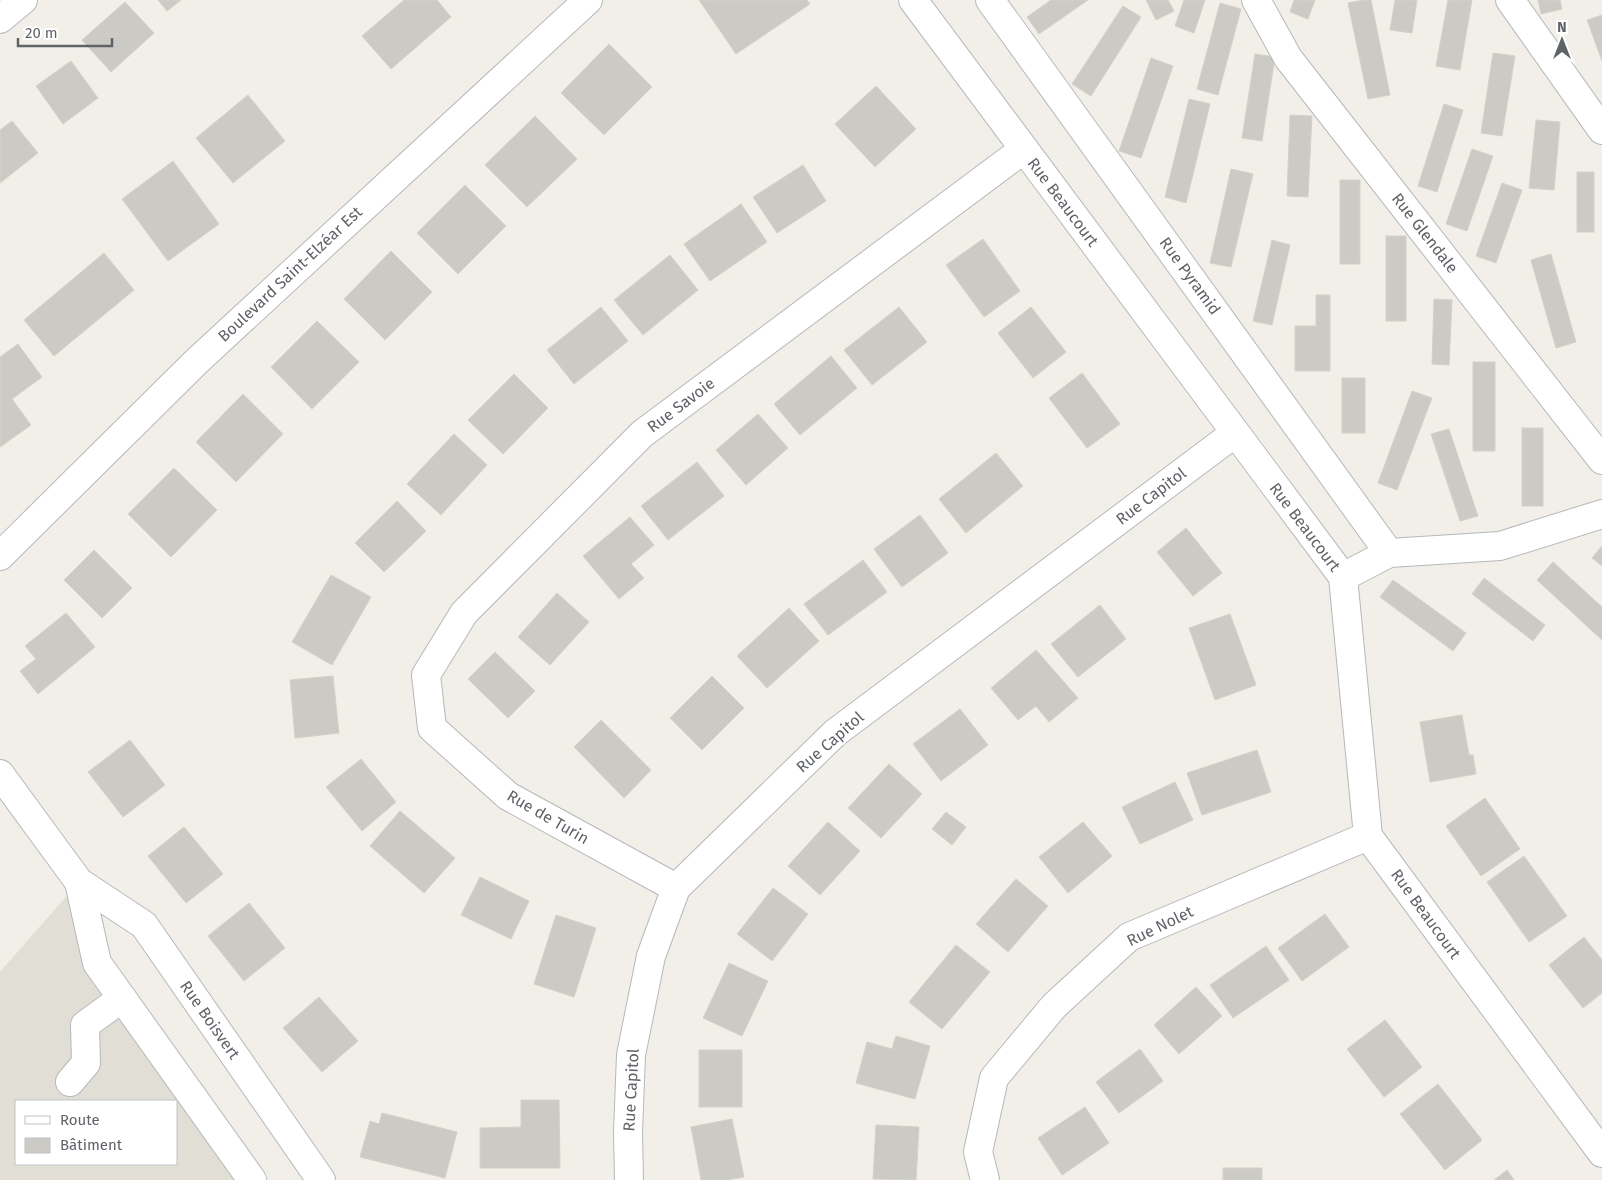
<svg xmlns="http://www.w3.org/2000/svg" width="1602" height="1180" font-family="'Fira Sans',sans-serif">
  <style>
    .education { fill: #e1ded6; fill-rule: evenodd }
    .building { fill: #cccac5; stroke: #d6d1c6 }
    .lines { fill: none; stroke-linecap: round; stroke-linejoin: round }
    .minor-casing { stroke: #b5b8bc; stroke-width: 30 }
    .minor { stroke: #fff; stroke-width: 28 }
    .labels { text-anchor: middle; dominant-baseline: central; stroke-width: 4; stroke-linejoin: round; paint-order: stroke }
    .street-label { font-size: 16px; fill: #5f6368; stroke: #fff }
  </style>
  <rect width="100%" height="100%" fill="#f1efe8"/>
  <!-- education -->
  <path class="education" d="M79,882L97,963L252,1180H0V972ZM16,1101H176V1164H16Z"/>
  <!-- building -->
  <g class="building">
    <path d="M158,0H181L167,11Z"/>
    <path d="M404,0H437L451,17L391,69L362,36Z"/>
    <path d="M699,0H807L810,4L736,54Z"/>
    <path d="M1051,0H1088L1039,34L1027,17Z"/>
    <path d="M1146,0H1168L1174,11L1156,20Z"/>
    <path d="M1184,0H1205L1194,33L1175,26Z"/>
    <path d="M1294,0H1315L1308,19L1290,12Z"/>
    <path d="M1363,0H1371L1390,95L1368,99L1348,3Z"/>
    <path d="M1395,0H1417L1412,33L1390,30Z"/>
    <path d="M1448,0H1472L1460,70L1436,66Z"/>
    <path d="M1538,0H1560L1562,9L1541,14Z"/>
    <path d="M125,2L154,33L111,72L82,40Z"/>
    <path d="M1220,3L1241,9L1218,95L1197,89Z"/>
    <path d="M1123,6L1141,17L1091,96L1072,84Z"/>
    <path d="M1602,15V61L1587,20Z"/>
    <path d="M609,44L652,87L604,135L561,93Z"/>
    <path d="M1493,53L1515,56L1502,136L1481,133Z"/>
    <path d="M1255,54L1275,57L1262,141L1242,138Z"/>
    <path d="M1151,58L1173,66L1141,158L1119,151Z"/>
    <path d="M71,61L98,98L63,124L36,86Z"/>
    <path d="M876,86L916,129L875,167L835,124Z"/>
    <path d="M248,95L285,141L233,183L196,138Z"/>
    <path d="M1189,99L1210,104L1186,203L1165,197Z"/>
    <path d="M1444,104L1463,110L1437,192L1418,186Z"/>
    <path d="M1290,115L1312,116L1308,197L1287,196Z"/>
    <path d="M535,116L577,159L527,207L485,165Z"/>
    <path d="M1536,120L1560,122L1554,190L1529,188Z"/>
    <path d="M12,121L38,153L0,183V130Z"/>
    <path d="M1472,149L1493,156L1467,231L1446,224Z"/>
    <path d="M173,161L219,224L168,261L122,199Z"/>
    <path d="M803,165L826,201L777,233L753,197Z"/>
    <path d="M1231,169L1253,174L1231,267L1210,263Z"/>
    <rect x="1577" y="172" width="17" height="60"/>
    <rect x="1340" y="180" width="20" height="84"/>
    <path d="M1502,183L1522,190L1496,263L1476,256Z"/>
    <path d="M465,185L506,226L458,274L417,233Z"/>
    <path d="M741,204L767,242L710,281L684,244Z"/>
    <rect x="1386" y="236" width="20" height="85"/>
    <path d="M983,239L1020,291L984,317L946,265Z"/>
    <path d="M1272,240L1290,245L1272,325L1253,321Z"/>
    <path d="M391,251L432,292L385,340L344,299Z"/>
    <path d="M104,253L134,290L54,356L24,320Z"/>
    <path d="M1551,254L1576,342L1556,348L1531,260Z"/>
    <path d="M670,255L698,290L643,335L614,300Z"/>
    <path d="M1316,295H1330V371H1295V326H1316Z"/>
    <path d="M1434,299L1452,300L1449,365L1432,364Z"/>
    <path d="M601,307L628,341L574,384L547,350Z"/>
    <path d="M899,307L927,342L872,385L844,350Z"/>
    <path d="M1031,307L1066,352L1033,378L998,333Z"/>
    <path d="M317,321L359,362L312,409L271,367Z"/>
    <path d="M18,344L42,377L12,399L31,425L0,447V357Z"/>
    <path d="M831,356L857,388L800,435L774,404Z"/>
    <rect x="1473" y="362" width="22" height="89"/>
    <path d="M1082,373L1120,424L1087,448L1049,398Z"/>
    <path d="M514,374L548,408L503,454L468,420Z"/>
    <rect x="1342" y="378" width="23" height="55"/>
    <path d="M1412,391L1432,398L1397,490L1378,483Z"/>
    <path d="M243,394L283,434L236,482L196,442Z"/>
    <path d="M758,414L788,448L746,485L716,450Z"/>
    <rect x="1522" y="428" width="21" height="78"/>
    <path d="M1449,429L1478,516L1460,521L1431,434Z"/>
    <path d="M454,434L487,465L441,515L407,484Z"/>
    <path d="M996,453L1023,486L966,533L939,499Z"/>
    <path d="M697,462L724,496L668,540L641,506Z"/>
    <path d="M174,468L217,510L171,557L128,514Z"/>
    <path d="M397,501L426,531L384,572L355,543Z"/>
    <path d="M920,515L948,553L902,587L874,549Z"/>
    <path d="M630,517L654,545L631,564L644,578L619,599L583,556Z"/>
    <path d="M1186,528L1222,573L1193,596L1157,552Z"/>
    <path d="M1602,546V566L1592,558Z"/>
    <path d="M94,550L132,588L102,618L64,580Z"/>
    <path d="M863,560L887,592L828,635L804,604Z"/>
    <path d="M1553,562L1602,607V640L1537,580Z"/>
    <path d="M331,575L371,597L332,665L292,642Z"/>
    <path d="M1484,578L1545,625L1533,641L1472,594Z"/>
    <path d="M1393,580L1466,633L1453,651L1380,597Z"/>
    <path d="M557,593L589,622L550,665L518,637Z"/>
    <path d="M1100,605L1126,639L1078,677L1051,644Z"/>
    <path d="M789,608L819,641L767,688L737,656Z"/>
    <path d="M66,613L95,647L38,694L20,671L36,659L25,646Z"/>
    <path d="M1230,614L1256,685L1215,700L1189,628Z"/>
    <path d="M1036,650L1078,698L1049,722L1036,706L1018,720L991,688Z"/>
    <path d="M495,652L535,691L508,718L468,679Z"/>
    <path d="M333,676L339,733L295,738L290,680Z"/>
    <path d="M712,676L744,708L702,750L670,718Z"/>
    <path d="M960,709L988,745L941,781L913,744Z"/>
    <path d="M1462,715L1469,755H1473L1476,774L1430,782L1420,722Z"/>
    <path d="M601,720L651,770L624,798L574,747Z"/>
    <path d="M130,740L165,785L123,817L88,772Z"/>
    <path d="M1257,750L1271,792L1202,815L1187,773Z"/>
    <path d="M361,759L396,802L362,831L326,787Z"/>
    <path d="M889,764L922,794L881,838L848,808Z"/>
    <path d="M1175,782L1193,820L1140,844L1122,807Z"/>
    <path d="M1485,798L1520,849L1481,876L1446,826Z"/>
    <path d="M400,811L455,858L424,893L370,846Z"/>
    <path d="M946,812L966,827L952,845L932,829Z"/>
    <path d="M828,822L860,851L820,895L788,866Z"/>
    <path d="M1083,822L1112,856L1068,893L1039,857Z"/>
    <path d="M184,827L223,874L186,903L148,856Z"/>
    <path d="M1524,856L1567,916L1529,942L1487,882Z"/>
    <path d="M480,877L529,901L511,939L461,915Z"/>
    <path d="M1016,879L1048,906L1008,952L976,924Z"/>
    <path d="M773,888L808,914L772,961L737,934Z"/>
    <path d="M249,903L285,948L244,981L208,936Z"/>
    <path d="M1325,914L1349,947L1302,981L1278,948Z"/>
    <path d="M556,915L596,928L574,997L534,984Z"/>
    <path d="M1584,937L1602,960V993L1583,1008L1549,965Z"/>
    <path d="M956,945L990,972L942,1029L909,1002Z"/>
    <path d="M1266,946L1289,980L1233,1018L1210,985Z"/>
    <path d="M729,963L768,981L742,1036L703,1018Z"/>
    <path d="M1196,987L1222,1016L1179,1054L1154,1025Z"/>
    <path d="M319,997L358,1041L322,1072L283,1028Z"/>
    <path d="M1385,1020L1422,1067L1384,1097L1347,1049Z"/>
    <path d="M896,1036L930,1046L915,1099L856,1083L867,1042L892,1049Z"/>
    <path d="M1140,1049L1163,1081L1119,1113L1096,1082Z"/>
    <rect x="699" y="1050" width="43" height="57"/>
    <path d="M1438,1084L1482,1140L1445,1170L1400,1114Z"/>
    <path d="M521,1100H559L560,1168H480V1128L521,1127Z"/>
    <path d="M1085,1107L1109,1143L1062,1175L1038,1138Z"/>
    <path d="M382,1113L457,1132L445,1178L360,1157L370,1121L379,1124Z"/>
    <path d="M732,1119L744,1177L727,1180H701L691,1127Z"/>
    <path d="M876,1125L919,1127L916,1180L873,1179Z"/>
    <rect x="1223" y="1168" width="39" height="12"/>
    <path d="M1507,1170L1514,1180H1494Z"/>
  </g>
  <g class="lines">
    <!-- minor casing -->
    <g class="minor-casing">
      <g id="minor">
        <path d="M913,0L1343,577L1368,836L1602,1153"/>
        <path d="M990,0L1389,553"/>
        <path d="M1256,0L1288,58L1602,460"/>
        <path d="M1510,0L1602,130"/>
        <path d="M0,19L23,0"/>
        <path d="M0,556L197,361L588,0"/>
        <path d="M1343,577L1389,553L1500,546L1602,514"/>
        <path d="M0,774L79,882L144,925L321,1180"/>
        <path d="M79,882L97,963L252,1180"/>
        <path d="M676,888L508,796L432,728L426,675L464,613L642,434L1024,149"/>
        <path d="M70,1082L86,1063L85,1025L122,998"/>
        <path d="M629,1180L628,1132L631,1055L651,956L676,888L835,733L1235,433"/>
        <path d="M985,1180L978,1152L994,1078L1054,1006L1129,937L1368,836"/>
      </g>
    </g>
    <!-- minor -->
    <use href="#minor" class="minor"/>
  </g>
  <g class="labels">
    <!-- street labels -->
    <g class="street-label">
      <text transform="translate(1063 202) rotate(53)">Rue Beaucourt</text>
      <text transform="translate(1425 233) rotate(52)">Rue Glendale</text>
      <text transform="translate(290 274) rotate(-43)">Boulevard Saint-Elzéar Est</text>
      <text transform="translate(1190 276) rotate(54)">Rue Pyramid</text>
      <text transform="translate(681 405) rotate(-37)">Rue Savoie</text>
      <text transform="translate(1151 496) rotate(-37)">Rue Capitol</text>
      <text transform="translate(1305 527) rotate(53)">Rue Beaucourt</text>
      <text transform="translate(830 742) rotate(-41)">Rue Capitol</text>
      <text transform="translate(548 817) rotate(30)">Rue de Turin</text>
      <text transform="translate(1426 914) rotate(54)">Rue Beaucourt</text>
      <text transform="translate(1160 926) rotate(-26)">Rue Nolet</text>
      <text transform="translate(210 1020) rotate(55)">Rue Boisvert</text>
      <text transform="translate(631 1090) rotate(-87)">Rue Capitol</text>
    </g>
  </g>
  <!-- legend -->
  <rect x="15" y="1100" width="162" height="65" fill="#ffffff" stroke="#bfc1c3"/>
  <rect x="25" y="1116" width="25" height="8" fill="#ffffff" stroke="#bfc1c3"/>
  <text x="60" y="1125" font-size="15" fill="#5f6368">Route</text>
  <rect x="25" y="1138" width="25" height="15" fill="#cccac5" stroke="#bfc1c3"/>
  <text x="60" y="1150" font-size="15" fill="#5f6368">Bâtiment</text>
  <!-- north arrow -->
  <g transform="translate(1562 40)" stroke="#ffffff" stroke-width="4" paint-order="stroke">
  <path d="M0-4L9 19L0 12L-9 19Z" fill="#5f6368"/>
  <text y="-8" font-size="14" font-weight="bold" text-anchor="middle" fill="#5f6368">N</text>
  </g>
  <!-- scale -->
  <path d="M18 38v8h94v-8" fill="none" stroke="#5f6368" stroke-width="2.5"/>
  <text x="25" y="38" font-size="15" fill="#5f6368" stroke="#ffffff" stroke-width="4" paint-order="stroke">20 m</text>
</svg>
